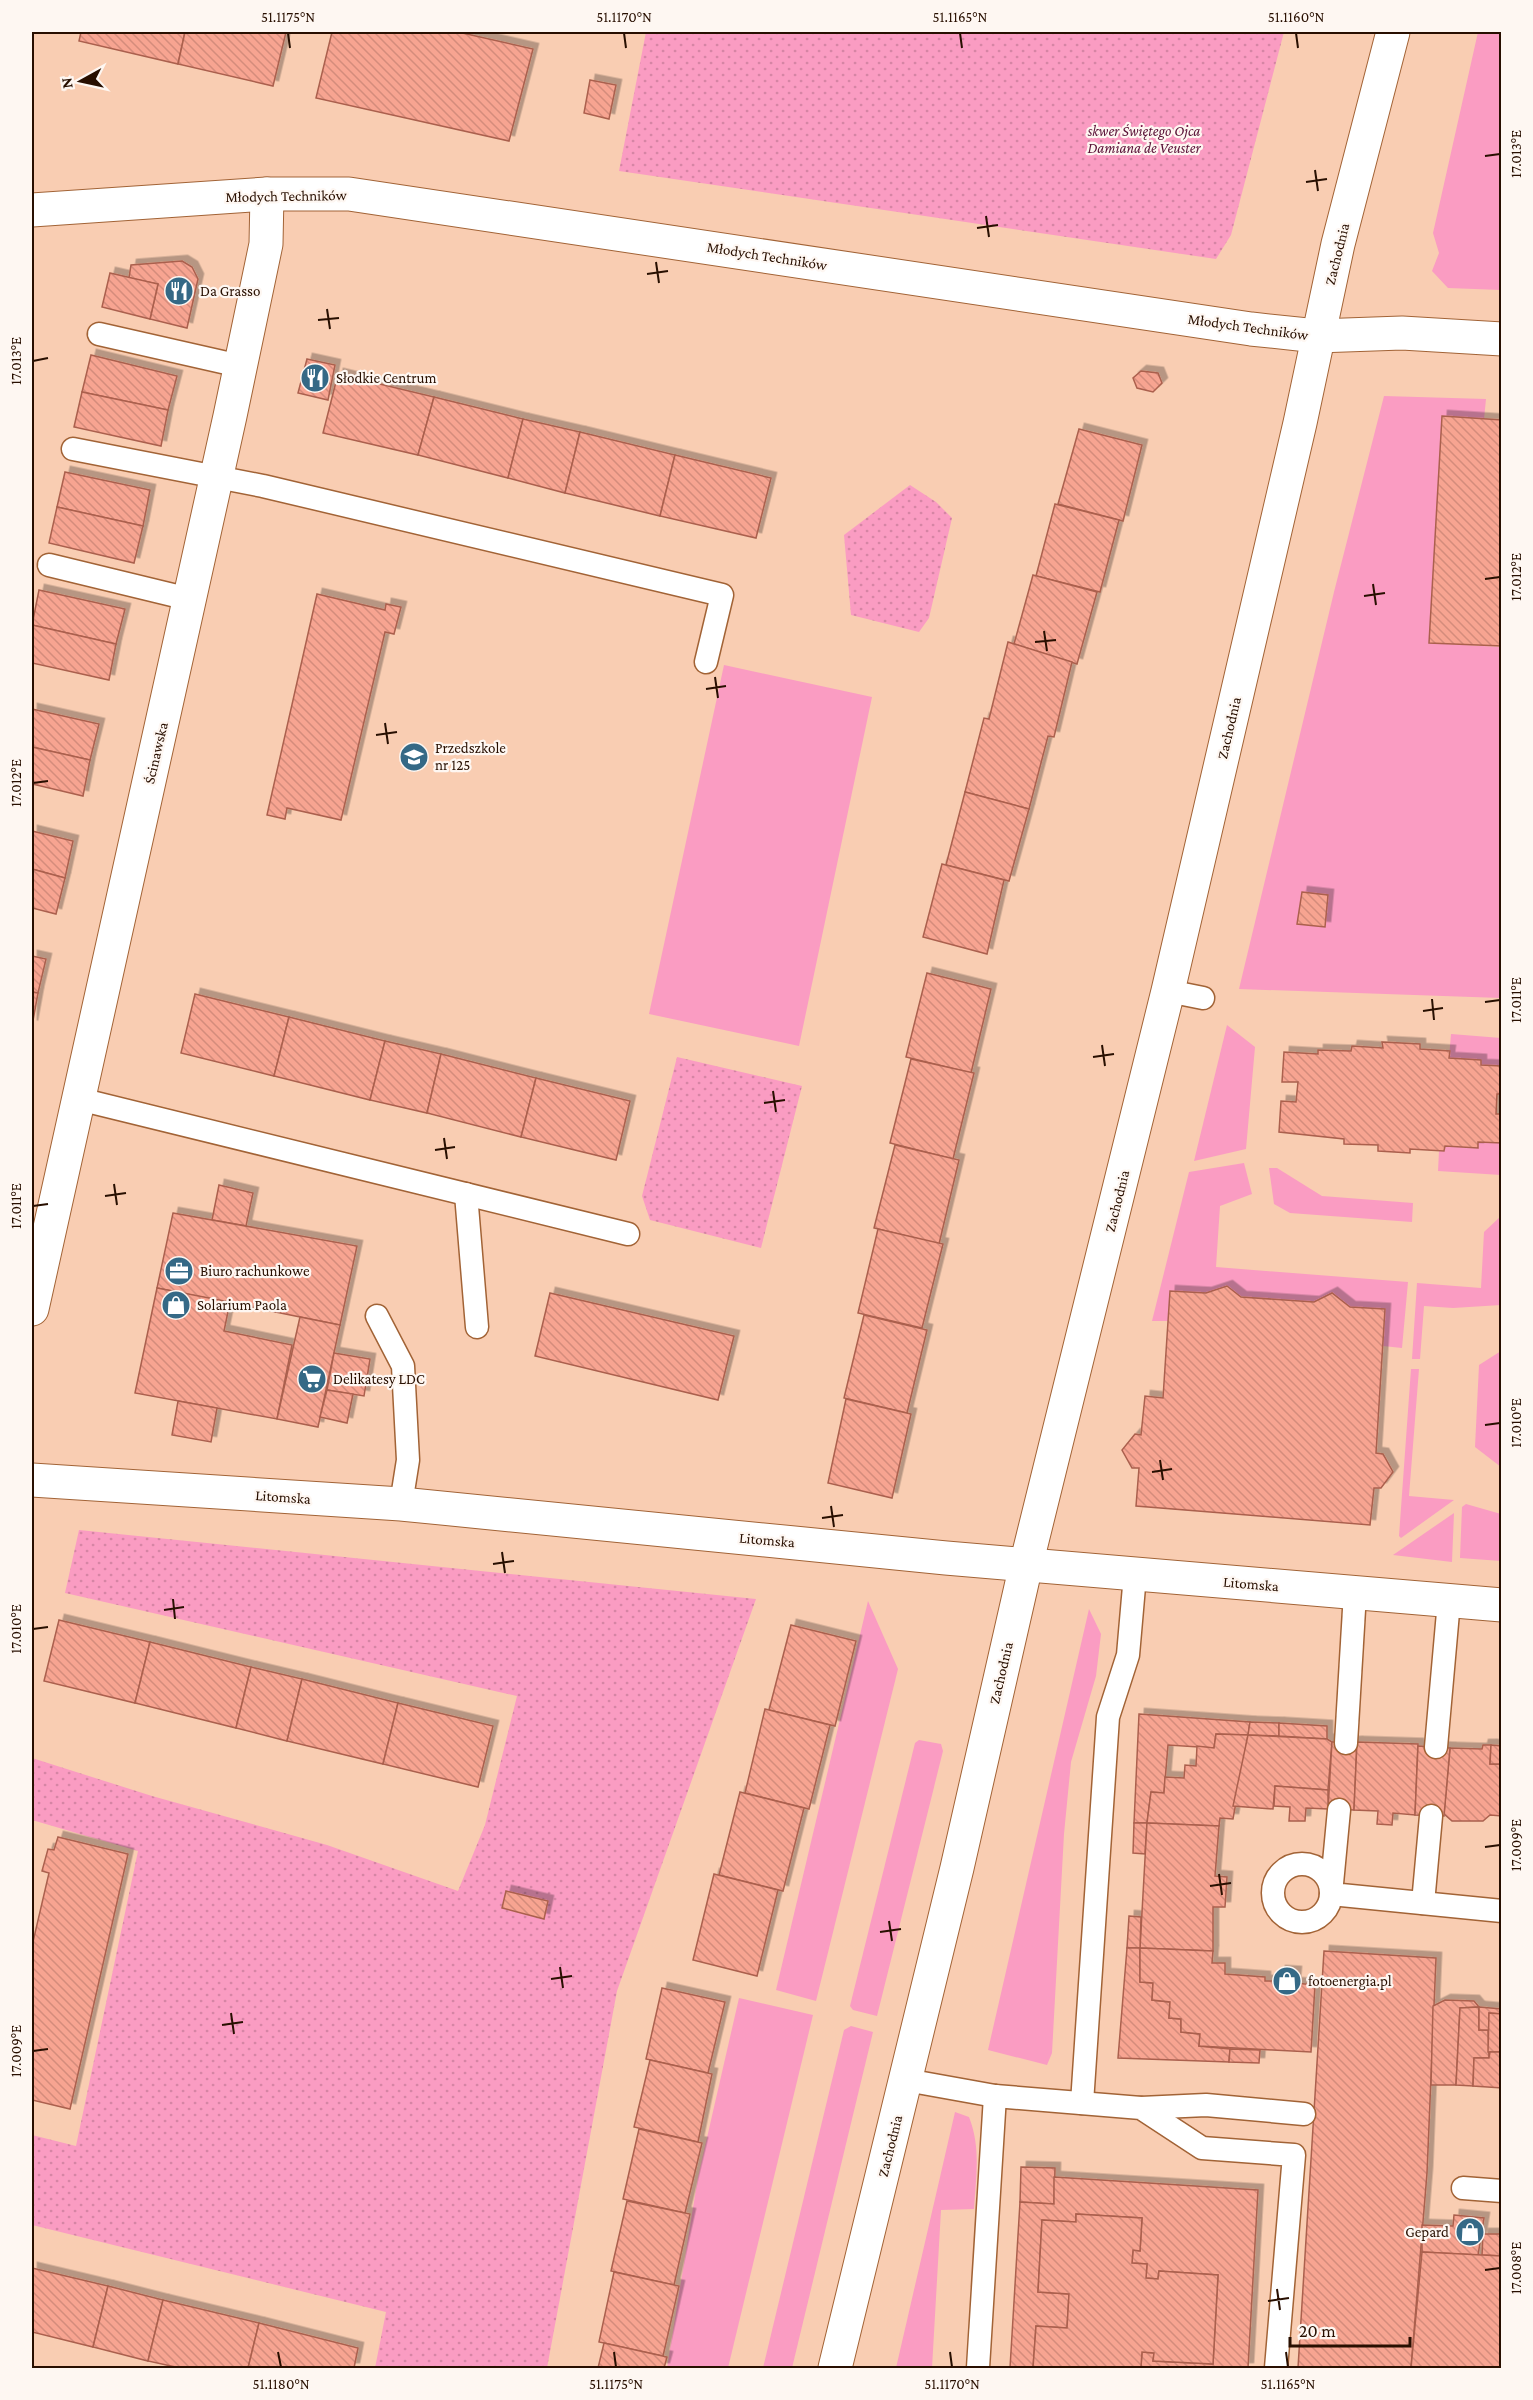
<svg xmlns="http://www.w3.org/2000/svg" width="1533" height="2400" font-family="'Crimson Pro',serif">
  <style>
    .green { fill: #fa9cc2 }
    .park { fill: url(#park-dots) }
    .building { fill: url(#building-back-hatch); stroke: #ab604e; stroke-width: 1.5; filter: url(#shadow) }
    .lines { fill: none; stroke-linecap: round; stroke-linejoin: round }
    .service-casing { stroke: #a26336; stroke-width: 25 }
    .minor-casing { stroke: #a26336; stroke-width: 35 }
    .tertiary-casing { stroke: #a26336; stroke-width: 35 }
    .service { stroke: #fff; stroke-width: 22 }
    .minor { stroke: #fff; stroke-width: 33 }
    .tertiary { stroke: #fff; stroke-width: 33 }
    .ticks { fill: none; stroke: #280f00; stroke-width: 2 }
    .labels { text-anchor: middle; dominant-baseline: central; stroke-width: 4.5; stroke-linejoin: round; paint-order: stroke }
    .park-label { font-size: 15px; font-style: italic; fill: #591036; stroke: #fef7f2 }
    .street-label { font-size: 15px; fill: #280f00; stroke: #fef7f2 }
    .poi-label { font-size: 15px; fill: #280f00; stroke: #fef7f2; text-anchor: start }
    .neatline { fill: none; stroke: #280f00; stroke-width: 2 }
    .ticks-label { font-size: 15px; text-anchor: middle; fill: #280f00 }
  </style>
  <defs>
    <pattern id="park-dots" width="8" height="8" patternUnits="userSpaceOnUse" patternTransform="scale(1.5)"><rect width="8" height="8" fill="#fa9cc2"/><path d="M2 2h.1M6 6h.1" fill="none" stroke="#d685a5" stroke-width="1.8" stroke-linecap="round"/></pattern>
    <pattern id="building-back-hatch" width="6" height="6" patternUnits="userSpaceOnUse" patternTransform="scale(1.5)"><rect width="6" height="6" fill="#f7a491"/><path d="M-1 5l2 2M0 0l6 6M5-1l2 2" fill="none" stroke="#d48c7b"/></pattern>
    <filter id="shadow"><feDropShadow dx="5.5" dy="-5.5" stdDeviation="0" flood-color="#0004"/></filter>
  </defs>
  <rect width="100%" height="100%" fill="#f9cdb2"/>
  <!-- green -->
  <g class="green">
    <path d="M1478,32H1501V290L1448,288L1432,271L1439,253L1433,233Z"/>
    <path d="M1384,396L1486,399L1484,419L1442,417L1429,643L1501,647V998L1239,989L1334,592Z"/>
    <path d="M724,665L872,697L799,1046L649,1014Z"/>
    <path d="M1227,1025L1255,1047L1246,1149L1194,1161Z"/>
    <path d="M1451,1034L1501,1038V1066L1481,1065V1060L1449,1058Z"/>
    <path d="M1478,1142L1501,1143V1175L1438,1171L1439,1151H1444L1445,1146L1478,1148Z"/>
    <path d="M1244,1163L1252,1194L1220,1206L1216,1267L1408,1282L1402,1348L1383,1346L1385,1309L1350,1307L1332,1293L1314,1302L1170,1291L1168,1321H1152L1189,1172Z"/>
    <path d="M1269,1168H1277L1322,1196L1413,1203L1412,1222L1290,1213L1274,1204Z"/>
    <path d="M1501,1216V1305L1453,1308L1424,1306L1420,1359H1412L1417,1283L1481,1288L1484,1232Z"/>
    <path d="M1501,1351V1467L1475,1447L1479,1365Z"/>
    <path d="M1411,1369H1419L1409,1496L1454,1500L1401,1538L1399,1536Z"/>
    <path d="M1466,1504L1501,1514V1561L1460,1558L1462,1507Z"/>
    <path d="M1454,1513L1452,1562L1393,1555Z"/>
    <path d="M868,1601L898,1669L816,2001L776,1990Z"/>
    <path d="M1089,1609L1101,1634L1096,1676L1071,1762L1064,1834L1052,2053L1047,2065L988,2050Z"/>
    <path d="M919,1740L941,1744L943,1751L877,2016L853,2010L850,2006L915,1743Z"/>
    <path d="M739,1998L813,2015L728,2368H667L698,2177Z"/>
    <path d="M851,2026L873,2032L792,2368H763L844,2030Z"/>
    <path d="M955,2112L969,2117C981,2147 976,2177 974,2209L941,2210L932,2368H896Z"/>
  </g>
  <!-- park -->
  <g class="park">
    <path d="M646,32H1284L1231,235L1216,259L619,171Z"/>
    <path d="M910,485L936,502L952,518L929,618L919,632L851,615L844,535Z"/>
    <path d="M677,1057L802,1086L761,1248L650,1220L642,1196Z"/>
    <path d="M79,1530L756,1599L617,1991L547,2368H375L386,2312L32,2225V2135L76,2146L138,1851L32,1820V1758L152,1796L327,1845L458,1891L485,1825L517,1696L65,1593Z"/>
  </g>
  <!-- building -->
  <g class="building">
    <path d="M81,32H185L178,64L79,41Z"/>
    <path d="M185,32H286L273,86L178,64Z"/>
    <path d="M332,32H458L533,49L509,141L316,98Z"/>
    <path d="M590,80L616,85L609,119L584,113Z"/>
    <path d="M182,261L192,267L198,279L187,328L150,319L158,284L129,278L131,265Z"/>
    <path d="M110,273L158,284L150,319L102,307Z"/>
    <path d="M91,355L177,376L168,410L82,392Z"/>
    <path d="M307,359L335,365L328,400L298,393Z"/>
    <path d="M1141,371L1158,373L1162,383L1153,392L1137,388L1133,378Z"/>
    <path d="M338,374L434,397L418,455L323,433Z"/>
    <path d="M82,392L168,410L161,446L74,427Z"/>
    <path d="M434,397L523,419L508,478L418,455Z"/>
    <path d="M1442,416L1502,420V646L1429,643Z"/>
    <path d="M523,419L580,432L565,493L508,478Z"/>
    <path d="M1079,429L1142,445L1123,521L1058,504Z"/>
    <path d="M580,432L675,455L660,516L565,493Z"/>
    <path d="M675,455L771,478L756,538L660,516Z"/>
    <path d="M65,472L150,490L143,526L57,507Z"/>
    <path d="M1055,504L1119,520L1100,592L1036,576Z"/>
    <path d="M57,507L143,526L134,563L49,543Z"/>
    <path d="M1033,575L1097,592L1077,664L1014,644Z"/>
    <path d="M39,590L125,609L116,644L32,625Z"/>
    <path d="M317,594L385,610L386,604L401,607L394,634L385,632L341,820L287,808L285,819L267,815Z"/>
    <path d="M32,625L116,644L109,680L32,663Z"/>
    <path d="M1008,642L1072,662L1054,737L1048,736L1029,809L965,792L984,718L989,719Z"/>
    <path d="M32,709L99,724L90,760L32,747Z"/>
    <path d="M32,747L90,760L83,796L32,784Z"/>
    <path d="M965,792L1029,809L1009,881L946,865Z"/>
    <path d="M32,831L73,841L65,878L32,869Z"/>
    <path d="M942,864L1004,880L987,954L923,937Z"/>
    <path d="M32,869L65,878L56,914L32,908Z"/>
    <path d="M1302,892L1328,895L1325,927L1297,924Z"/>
    <path d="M32,956L46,959L38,993L32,992Z"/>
    <path d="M927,973L991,989L971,1073L906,1057Z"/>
    <path d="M32,992L38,993L32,1026Z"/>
    <path d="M195,994L289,1017L274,1076L181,1053Z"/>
    <path d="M289,1017L385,1041L370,1100L274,1076Z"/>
    <path d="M385,1041L441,1054L427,1113L370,1100Z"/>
    <path d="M1382,1042L1420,1044V1049L1450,1051L1449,1058L1481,1060V1065L1502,1066V1094H1497L1496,1114H1502V1143L1478,1142V1148L1445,1146L1444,1151L1410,1149V1153L1378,1151V1145L1344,1144V1139L1279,1132L1281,1101L1296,1102L1298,1082H1282L1284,1052L1318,1054V1050L1351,1051L1352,1046L1383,1048Z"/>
    <path d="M441,1054L536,1078L521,1137L427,1113Z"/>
    <path d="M911,1059L974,1073L953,1159L890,1143Z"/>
    <path d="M536,1078L630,1101L616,1160L521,1137Z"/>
    <path d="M895,1145L959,1160L939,1244L874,1228Z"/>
    <path d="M219,1185L253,1193L246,1226L212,1220Z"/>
    <path d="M173,1213L357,1246L340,1325L157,1288Z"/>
    <path d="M878,1229L943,1244L922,1328L858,1313Z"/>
    <path d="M1227,1286L1241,1297L1314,1302L1332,1293L1350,1307L1385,1309L1376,1453L1383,1454L1393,1472L1381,1488H1374L1370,1525L1136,1506L1139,1468H1132L1122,1450L1135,1434L1141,1435L1145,1396L1163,1398L1170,1291L1206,1293Z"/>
    <path d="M157,1288L230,1302L224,1331L292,1345L277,1419L135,1393Z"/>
    <path d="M550,1293L734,1336L718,1400L535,1356Z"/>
    <path d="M864,1315L927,1330L907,1413L844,1398Z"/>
    <path d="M300,1317L340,1325L318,1427L277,1419Z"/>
    <path d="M334,1353L370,1359L364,1396L327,1390Z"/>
    <path d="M327,1390L353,1394L347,1423L320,1417Z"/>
    <path d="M846,1399L911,1414L892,1498L828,1483Z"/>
    <path d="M178,1401L217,1408L211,1442L172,1435Z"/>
    <path d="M59,1620L150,1642L135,1703L44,1681Z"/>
    <path d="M791,1625L856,1641L835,1726L769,1710Z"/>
    <path d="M150,1642L251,1667L236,1728L135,1703Z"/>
    <path d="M251,1667L302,1679L287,1741L236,1728Z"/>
    <path d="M302,1679L398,1703L383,1764L287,1741Z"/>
    <path d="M398,1703L493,1726L478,1787L383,1764Z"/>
    <path d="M765,1709L830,1725L809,1809L745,1793Z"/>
    <path d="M1139,1714L1250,1722L1248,1735L1216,1734L1214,1748L1168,1745L1164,1793L1151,1792L1147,1823H1134Z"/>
    <path d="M1250,1722L1279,1723V1736L1248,1735Z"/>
    <path d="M1279,1723L1327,1726V1739L1279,1736Z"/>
    <path d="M1216,1734L1248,1735L1233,1819L1220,1818L1219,1826L1147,1823L1151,1792L1164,1793L1165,1777L1184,1778L1185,1765L1196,1766L1197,1746L1214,1748Z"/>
    <path d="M1248,1735L1327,1739L1332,1742L1328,1790L1275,1786L1273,1809L1233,1806Z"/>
    <path d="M1332,1742H1357L1354,1810L1328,1809Z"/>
    <path d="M1357,1742L1418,1744L1415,1815L1393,1813L1392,1825L1377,1824L1378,1811L1354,1810Z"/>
    <path d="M1483,1745H1491L1490,1764H1502V1816L1490,1815L1483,1821H1452L1444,1814L1450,1748L1482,1749Z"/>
    <path d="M1491,1745L1502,1746V1764H1490Z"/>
    <path d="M1418,1746L1450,1748L1444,1816L1415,1815Z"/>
    <path d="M1275,1786L1328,1790V1809L1306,1808L1305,1821H1289L1290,1807L1274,1806Z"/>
    <path d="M740,1792L804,1808L783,1891L719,1875Z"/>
    <path d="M1134,1823H1147L1145,1854L1133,1853Z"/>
    <path d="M1147,1823L1219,1826L1215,1876L1227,1877L1225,1907H1213V1951L1140,1948Z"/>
    <path d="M58,1837L128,1854L70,2109L32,2100V1946L49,1873L42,1871L48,1849L54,1850Z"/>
    <path d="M714,1874L778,1890L757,1976L693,1960Z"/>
    <path d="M506,1891L548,1901L544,1919L502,1908Z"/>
    <path d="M1129,1916L1141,1917L1140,1948H1127Z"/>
    <path d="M1127,1948H1140V1982L1153,1983L1152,2000L1170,2002L1169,2018L1181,2019V2032L1200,2034L1199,2046L1230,2049L1229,2062L1118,2058Z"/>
    <path d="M1140,1948L1213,1951L1212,1963H1225V1974L1265,1977V1981H1279L1280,1971L1296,1972L1295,1983L1315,1985L1311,2052L1199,2046L1200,2034L1181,2032V2019L1169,2018L1170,2002L1152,2000L1153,1983L1140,1982Z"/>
    <path d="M1324,1951L1436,1958L1427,2173L1411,2368H1298Z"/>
    <path d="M662,1988L725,2002L708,2073L646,2059Z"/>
    <path d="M1445,2000L1474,2001L1479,2007L1460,2008L1456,2085H1431L1433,2006Z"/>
    <path d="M1479,2007V2030H1488L1489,2058H1474L1473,2086L1456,2085L1460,2008Z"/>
    <path d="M1479,2007L1502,2009V2014L1489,2013V2030H1479Z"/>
    <path d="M1489,2013L1502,2014V2052H1488Z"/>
    <path d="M1230,2049L1260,2050L1259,2063L1229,2062Z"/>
    <path d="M1490,2052H1502V2088L1473,2086L1474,2058H1489Z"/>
    <path d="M650,2060L712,2074L698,2142L634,2127Z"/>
    <path d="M639,2129L702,2143L685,2213L623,2199Z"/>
    <path d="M1021,2167L1055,2168L1054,2204L1020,2202Z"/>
    <path d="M1054,2177L1258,2190L1248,2368H1126V2366L1141,2367L1142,2352L1154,2353L1153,2361L1213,2364L1218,2275L1159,2271L1158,2279L1146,2278L1147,2264L1132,2263L1133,2250L1140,2251L1142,2218L1076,2214V2222L1042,2220L1038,2292L1069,2294L1067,2328L1036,2326L1033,2368H1010L1020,2202L1054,2204Z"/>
    <path d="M627,2201L690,2214L674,2285L611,2271Z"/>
    <path d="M1076,2214L1142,2218L1140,2251L1133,2250L1132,2263L1147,2264L1146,2278L1158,2279L1159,2271L1218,2275L1213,2364L1153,2361L1154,2353L1142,2352L1141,2367L1033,2368L1036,2326L1067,2328L1069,2294L1038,2292L1042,2220L1076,2222Z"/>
    <path d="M1454,2215L1484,2218L1478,2255L1422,2252V2225L1453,2226Z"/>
    <path d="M1483,2234H1502V2256L1482,2255Z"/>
    <path d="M1422,2252L1502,2256V2368H1411Z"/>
    <path d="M32,2268L108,2286L93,2347L32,2332Z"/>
    <path d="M614,2272L679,2286L663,2356L599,2342Z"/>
    <path d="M108,2286L163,2300L148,2361L93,2347Z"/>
    <path d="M163,2300L259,2323L248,2368H180L148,2361Z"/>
    <path d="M259,2323L358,2348L354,2368H248Z"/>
    <path d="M604,2343L667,2357L664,2368H598Z"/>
  </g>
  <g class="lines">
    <!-- service casing -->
    <g class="service-casing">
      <g id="service">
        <path d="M99,334L240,366"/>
        <path d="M73,449L263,486L722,595L706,662"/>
        <path d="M49,565L189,599"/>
        <path d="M1168,991L1203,998"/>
        <path d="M79,1099L628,1234"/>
        <path d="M466,1194L477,1327"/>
        <path d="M377,1316L403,1366L408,1460L401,1504"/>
        <path d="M1346,1743L1355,1593"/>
        <path d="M1436,1747L1449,1601"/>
        <path d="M1339,1810L1331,1894L1502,1911"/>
        <circle cx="1302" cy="1893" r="29"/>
        <path d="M1423,1903L1431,1816"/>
        <path d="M906,2080L995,2096L1141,2108L1202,2148L1294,2155L1276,2368"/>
        <path d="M1082,2103L1108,1717L1128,1655L1135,1575"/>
        <path d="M1141,2108L1206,2105L1304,2114"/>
        <path d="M1463,2188L1502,2191"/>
        <path d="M978,2368L995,2096"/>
      </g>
    </g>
    <!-- minor casing -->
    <g class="minor-casing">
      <g id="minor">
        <path d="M32,210L267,194H349L1251,329L1317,336L1402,333L1502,339"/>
        <path d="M32,1309L230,416L266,244L267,194"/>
        <path d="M32,1480L401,1504L946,1558L1502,1605"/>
      </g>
    </g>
    <!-- tertiary casing -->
    <g class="tertiary-casing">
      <path id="tertiary" d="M835,2368L957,1868L1026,1565L1168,991L1300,423L1338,244L1393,32"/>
    </g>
    <!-- service -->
    <use href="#service" class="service"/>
    <!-- minor -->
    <use href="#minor" class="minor"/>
    <!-- tertiary -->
    <use href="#tertiary" class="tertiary"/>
  </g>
  <!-- ticks -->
  <path class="ticks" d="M288,33L290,48M624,33L626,48M960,33L962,48M1296,33L1298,48M1485,156L1500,154M1315,170L1318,191M1306,182L1327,179M986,216L989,237M977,228L998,225M656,262L659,283M647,274L668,271M327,309L330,329M318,320L339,318M33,361L48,358M1485,579L1500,577M1373,584L1376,605M1364,596L1385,593M1044,631L1047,651M1035,642L1056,640M715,677L718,698M706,689L726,686M385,723L388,744M376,735L397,732M33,783L48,781M1432,999L1434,1020M1485,1002L1500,1000M1423,1011L1443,1008M1102,1045L1105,1066M1093,1057L1114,1054M773,1091L776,1112M764,1103L785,1100M444,1138L447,1159M435,1150L455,1147M114,1184L117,1205M105,1196L126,1193M33,1206L48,1204M1485,1425L1500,1423M1160,1460L1163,1480M1152,1472L1172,1469M831,1506L834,1527M822,1518L843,1515M502,1552L505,1573M493,1564L514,1561M173,1599L175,1619M164,1610L184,1607M33,1629L48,1627M1485,1847L1500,1845M1219,1874L1222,1895M1210,1886L1231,1883M889,1921L892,1941M880,1932L901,1929M560,1967L563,1988M551,1979L572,1976M231,2013L234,2034M222,2025L243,2022M33,2051L48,2049M1485,2270L1500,2268M1277,2289L1280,2310M1268,2301L1289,2298M278,2352L281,2367M614,2352L616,2367M950,2352L952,2367M1286,2352L1288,2367"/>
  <!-- icons -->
  <defs>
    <g id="restaurant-disc" transform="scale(1.5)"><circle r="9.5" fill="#356986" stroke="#fef7f2"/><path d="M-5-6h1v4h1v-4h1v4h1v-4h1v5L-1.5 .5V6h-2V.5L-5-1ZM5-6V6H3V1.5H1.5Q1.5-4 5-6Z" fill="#fff"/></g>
    <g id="school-disc" transform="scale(1.5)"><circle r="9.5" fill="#356986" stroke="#fef7f2"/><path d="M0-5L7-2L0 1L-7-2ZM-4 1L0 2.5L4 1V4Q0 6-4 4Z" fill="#fff"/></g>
    <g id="office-disc" transform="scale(1.5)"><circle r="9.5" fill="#356986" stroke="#fef7f2"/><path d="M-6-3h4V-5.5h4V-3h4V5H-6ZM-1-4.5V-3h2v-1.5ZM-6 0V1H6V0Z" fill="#fff"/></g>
    <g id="shop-disc" transform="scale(1.5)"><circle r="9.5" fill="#356986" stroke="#fef7f2"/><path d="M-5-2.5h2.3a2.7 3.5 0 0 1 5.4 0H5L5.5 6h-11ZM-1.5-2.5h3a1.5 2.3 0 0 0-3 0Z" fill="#fff"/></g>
    <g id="supermarket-disc" transform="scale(1.5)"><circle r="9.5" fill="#356986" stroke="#fef7f2"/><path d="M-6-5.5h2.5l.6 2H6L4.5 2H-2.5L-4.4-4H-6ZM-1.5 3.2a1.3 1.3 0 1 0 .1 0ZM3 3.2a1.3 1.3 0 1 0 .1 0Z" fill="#fff"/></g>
  </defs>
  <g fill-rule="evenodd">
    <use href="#restaurant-disc" x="179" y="291"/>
    <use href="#restaurant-disc" x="315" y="378"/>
    <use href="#school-disc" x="414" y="757"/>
    <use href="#office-disc" x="179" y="1271"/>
    <use href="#shop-disc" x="176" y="1305"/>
    <use href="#supermarket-disc" x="312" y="1379"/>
    <use href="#shop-disc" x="1287" y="1981"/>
    <use href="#shop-disc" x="1470" y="2232"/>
  </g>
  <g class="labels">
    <!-- park labels -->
    <g class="park-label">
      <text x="1144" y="131">skwer Świętego Ojca<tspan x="1144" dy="17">Damiana de Veuster</tspan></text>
    </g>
    <!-- street labels -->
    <g class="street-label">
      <text transform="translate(286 196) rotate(-1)">Młodych Techników</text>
      <text transform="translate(1337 254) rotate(-76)">Zachodnia</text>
      <text transform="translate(767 256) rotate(9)">Młodych Techników</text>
      <text transform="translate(1248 327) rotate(8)">Młodych Techników</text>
      <text transform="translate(1229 728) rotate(-77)">Zachodnia</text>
      <text transform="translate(156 753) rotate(-77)">Ścinawska</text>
      <text transform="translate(1117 1201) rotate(-76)">Zachodnia</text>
      <text transform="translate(283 1497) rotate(4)">Litomska</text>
      <text transform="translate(767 1540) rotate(5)">Litomska</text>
      <text transform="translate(1251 1584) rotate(5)">Litomska</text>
      <text transform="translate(1001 1673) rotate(-77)">Zachodnia</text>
      <text transform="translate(890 2146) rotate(-76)">Zachodnia</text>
    </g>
    <!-- poi labels -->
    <g class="poi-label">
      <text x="200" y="291">Da Grasso</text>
      <text x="336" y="378">Słodkie Centrum</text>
      <text x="435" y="748">Przedszkole<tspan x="435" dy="17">nr 125</tspan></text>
      <text x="200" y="1271">Biuro rachunkowe</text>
      <text x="197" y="1305">Solarium Paola</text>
      <text x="333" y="1379">Delikatesy LDC</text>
      <text x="1308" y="1981">fotoenergia.pl</text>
      <text x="1449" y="2232" text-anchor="end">Gepard</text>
    </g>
  </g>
  <!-- border -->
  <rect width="1533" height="2400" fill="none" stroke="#fef7f2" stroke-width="66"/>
  <!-- north arrow -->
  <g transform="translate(81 81) rotate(262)" stroke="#fef7f2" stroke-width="4.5" paint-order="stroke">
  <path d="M0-4.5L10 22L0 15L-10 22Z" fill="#280f00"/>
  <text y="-9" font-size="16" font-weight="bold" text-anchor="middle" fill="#280f00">N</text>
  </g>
  <!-- scale -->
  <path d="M1290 2337v9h120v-9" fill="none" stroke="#280f00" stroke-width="3"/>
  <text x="1299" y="2337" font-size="18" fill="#280f00" stroke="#fef7f2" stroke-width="4.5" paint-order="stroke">20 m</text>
  <rect x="33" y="33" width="1467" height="2334" class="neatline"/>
  <g class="ticks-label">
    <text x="288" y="22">51.1175°N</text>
    <text x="624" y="22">51.1170°N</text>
    <text x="960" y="22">51.1165°N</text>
    <text x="1296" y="22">51.1160°N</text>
    <text transform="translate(1516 154) rotate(-90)" y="5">17.013°E</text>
    <text transform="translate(16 361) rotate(-90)" y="5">17.013°E</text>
    <text transform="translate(1516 577) rotate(-90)" y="5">17.012°E</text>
    <text transform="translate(16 783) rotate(-90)" y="5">17.012°E</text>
    <text transform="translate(1516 1000) rotate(-90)" y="5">17.011°E</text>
    <text transform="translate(16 1206) rotate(-90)" y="5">17.011°E</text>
    <text transform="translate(1516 1423) rotate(-90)" y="5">17.010°E</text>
    <text transform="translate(16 1629) rotate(-90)" y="5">17.010°E</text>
    <text transform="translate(1516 1845) rotate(-90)" y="5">17.009°E</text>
    <text transform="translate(16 2051) rotate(-90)" y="5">17.009°E</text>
    <text transform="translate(1516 2268) rotate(-90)" y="5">17.008°E</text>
    <text x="281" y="2389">51.1180°N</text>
    <text x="616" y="2389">51.1175°N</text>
    <text x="952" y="2389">51.1170°N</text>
    <text x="1288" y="2389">51.1165°N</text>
  </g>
</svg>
